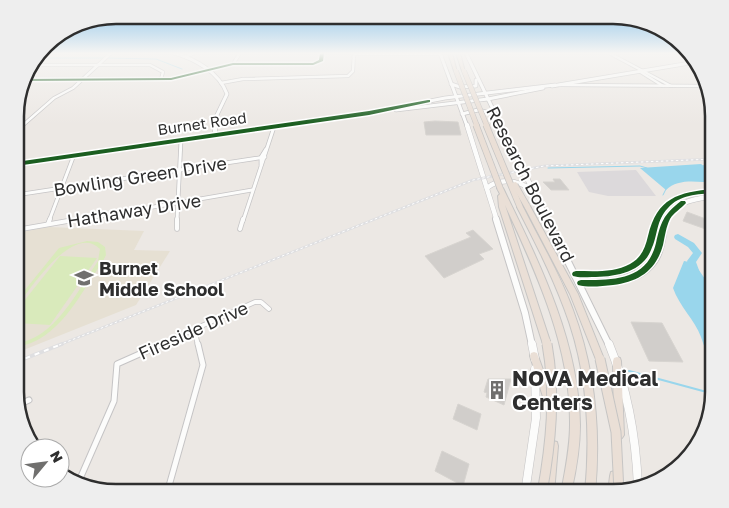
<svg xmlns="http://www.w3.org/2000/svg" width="729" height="508" font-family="'Golos Text',sans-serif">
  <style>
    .industrial { fill: #dcd9db }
    .education { fill: #e6e0d3 }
    .pitch { fill: #d9eabb }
    .water { fill: #99d6ec }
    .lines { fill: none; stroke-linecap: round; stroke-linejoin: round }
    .stream-far1 { stroke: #99d6ec; stroke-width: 1 }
    .stream { stroke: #99d6ec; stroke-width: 2 }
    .river { fill: #99d6ec; fill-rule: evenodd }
    .building { fill: #d1cecb; stroke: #d7d4d0 }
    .minor-far3-casing { stroke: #c5c4c5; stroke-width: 4 }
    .minor-far2-casing { stroke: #c5c4c5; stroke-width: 4.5 }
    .minor-far1-casing { stroke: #c5c4c5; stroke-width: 5.5 }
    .minor-casing { stroke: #c5c4c5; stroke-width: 7 }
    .tertiary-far1-casing { stroke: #c5c4c5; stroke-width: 4.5 }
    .tertiary-casing { stroke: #c5c4c5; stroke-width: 5 }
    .secondary-far3-casing { stroke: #c5c4c5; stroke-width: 4.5 }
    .secondary-far2-casing { stroke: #c5c4c5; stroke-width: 5.5 }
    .secondary-far1-casing { stroke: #c5c4c5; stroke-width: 8 }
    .secondary-casing { stroke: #c5c4c5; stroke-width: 9 }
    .motorway-casing { stroke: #c6c5c4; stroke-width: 2 }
    .minor-far3 { stroke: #fcfcfb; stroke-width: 2.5 }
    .minor-far2 { stroke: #fcfcfb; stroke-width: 3 }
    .minor-far1 { stroke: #fcfcfb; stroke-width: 4 }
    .minor { stroke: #fcfcfb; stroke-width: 5 }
    .tertiary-far1 { stroke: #fcfcfb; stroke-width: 3 }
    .tertiary { stroke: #fcfcfb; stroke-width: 4 }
    .secondary-far3 { stroke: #fcfcfb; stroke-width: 3 }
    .secondary-far2 { stroke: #fcfcfb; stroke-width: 4.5 }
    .secondary-far1 { stroke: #fcfcfb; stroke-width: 6 }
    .secondary { stroke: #fcfcfb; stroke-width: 8 }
    .motorway { fill: #eadfd6; fill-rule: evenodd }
    .rail-far1-casing { stroke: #dfdfe1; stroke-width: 2.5 }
    .rail-casing { stroke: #dfdfe1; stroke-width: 4 }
    .rail-far1 { stroke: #fff; stroke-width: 1; stroke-dasharray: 2.5; stroke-linecap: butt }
    .rail { stroke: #fff; stroke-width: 2; stroke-dasharray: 5; stroke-linecap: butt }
    .motorway-bridge-far3-casing { stroke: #c6c5c4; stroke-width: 5.5; stroke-linecap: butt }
    .motorway-bridge-far2-casing { stroke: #c6c5c4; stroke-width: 7; stroke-linecap: butt }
    .motorway-bridge-far1-casing { stroke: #c6c5c4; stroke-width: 9; stroke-linecap: butt }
    .motorway-bridge-casing { stroke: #c6c5c4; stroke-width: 11; stroke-linecap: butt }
    .motorway-bridge-far3 { stroke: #eadfd6; stroke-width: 4.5 }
    .motorway-bridge-far2 { stroke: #eadfd6; stroke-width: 5.5 }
    .motorway-bridge-far1 { stroke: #eadfd6; stroke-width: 8 }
    .motorway-bridge { stroke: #eadfd6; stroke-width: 9 }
    .cycleway-casing { stroke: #fff; stroke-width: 3 }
    .cycleway { fill: #1b5e20; fill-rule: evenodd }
    .labels { text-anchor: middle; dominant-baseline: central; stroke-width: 4; stroke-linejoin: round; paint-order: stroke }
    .far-street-label { font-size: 15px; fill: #2e2e2e; stroke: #fff }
    .street-label { font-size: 18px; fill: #2e2e2e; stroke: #fff }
    .poi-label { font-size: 18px; font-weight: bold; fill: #2e2e2e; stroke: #fff; text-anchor: start }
    .near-poi-label { font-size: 21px; font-weight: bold; fill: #2e2e2e; stroke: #fff; text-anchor: start }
    .rim { fill: none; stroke: #2e2e2e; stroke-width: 2.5 }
  </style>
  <rect width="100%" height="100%" fill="#ece8e4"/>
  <!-- industrial -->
  <path class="industrial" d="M636,170L656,196H608L589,192L577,172Z"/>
  <!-- education -->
  <path class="education" d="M49,227L144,231L134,250L170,251L136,305L16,353V233Z"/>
  <!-- pitch -->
  <g class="pitch">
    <path d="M87,241L98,242L105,247L106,255L103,261C80,294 59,341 16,347V343C54,340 78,290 98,261L100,249C73,222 30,290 16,307V301L59,248Z"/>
    <path d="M60,256L97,258L50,325L16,323V311Z"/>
  </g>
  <!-- water -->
  <g class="water">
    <path d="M701,164L714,174V183C698,182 678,178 666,190L640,168Z"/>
    <path d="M684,261L694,263L714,292V366C708,356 704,347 701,337C695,320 679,306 673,288Z"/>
  </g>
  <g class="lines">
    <!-- stream-far1 -->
    <g class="stream-far1">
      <path d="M44,53L40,58H104"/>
      <path d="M108,58L156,59L182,69"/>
      <path d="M703,166L711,161"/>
      <path d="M548,168L640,166L647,168"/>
      <path d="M663,195L666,189"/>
    </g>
    <!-- stream -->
    <path class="stream" d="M629,371L714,394"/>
    <!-- river -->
    <path class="river" d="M678,234L694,243L702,253L696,262L700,273L698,275H692L687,261L693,253L688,247L675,239L674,237L675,235Z"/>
  </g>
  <!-- building -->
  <g class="building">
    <path d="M435,121L458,122L461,135H426L424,122Z"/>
    <path d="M553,179H560L569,190H551L543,182H555Z"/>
    <path d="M687,212L714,222V232L683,221Z"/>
    <path d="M473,230L493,249L479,254L484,259L444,278L425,256L471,237L466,233Z"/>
    <path d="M631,322L662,323L683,362L649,361Z"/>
    <path d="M488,379H511L504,405L486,397L487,393L484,392Z"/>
    <path d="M458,404L481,414L477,430L453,419Z"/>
    <path d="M442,451L469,464L463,486L435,471Z"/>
  </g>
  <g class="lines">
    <!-- minor-far3 casing -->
    <g class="minor-far3-casing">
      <g id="minor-far3">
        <path d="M609,53L671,86"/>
        <path d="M354,54H440"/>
        <path d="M187,56L195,53"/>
        <path d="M233,64L240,53"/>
        <path d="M29,65H150L163,72L161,79"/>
        <path d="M639,71L663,86"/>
        <path d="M24,80L171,79L233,64H313L321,61L322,53"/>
        <path d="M221,83L243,79L348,76L353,71L354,53"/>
        <path d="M560,85L708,86"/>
        <path d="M22,126L54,98L73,88L111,53"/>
      </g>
    </g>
    <!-- minor-far2 casing -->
    <g class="minor-far2-casing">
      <g id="minor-far2">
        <path d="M16,131L23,125"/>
        <path d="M261,165V157L266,149"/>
        <path d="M16,195L265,157"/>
        <path d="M49,221L74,155"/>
        <path d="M72,221L252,190"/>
        <path d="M177,221L181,140"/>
        <path d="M243,221L274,127"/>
      </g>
    </g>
    <!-- minor-far1 casing -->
    <g class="minor-far1-casing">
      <g id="minor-far1">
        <path d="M48,224L50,219"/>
        <path d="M177,229V219"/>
        <path d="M240,229L243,219"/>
        <path d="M16,230L79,219"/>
        <path d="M194,329L198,345"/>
        <path d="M159,345L255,302H261L269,309"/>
      </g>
    </g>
    <!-- minor casing -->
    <g class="minor-casing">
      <g id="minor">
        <path d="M16,406L29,400"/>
        <path d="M79,481L114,401L117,364L162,344"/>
        <path d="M167,493L203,365L198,344"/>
      </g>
    </g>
    <!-- tertiary-far1 casing -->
    <g class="tertiary-far1-casing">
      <path id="tertiary-far1" d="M174,53C195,59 219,72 227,94L215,119V126"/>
    </g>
    <!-- tertiary casing -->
    <g class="tertiary-casing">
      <path id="tertiary" d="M215,125V135"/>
    </g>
    <!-- secondary-far3 casing -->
    <g class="secondary-far3-casing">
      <g id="secondary-far3">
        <path d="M440,53L467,126"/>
        <path d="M466,53L501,126"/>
        <path d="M451,84L460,87L476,86V80"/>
        <path d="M552,86L696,62"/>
        <path d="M396,110L488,99L543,88"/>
        <path d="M462,114L478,110L495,114"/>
        <path d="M279,126L369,113L445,98L555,85"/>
      </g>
    </g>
    <!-- secondary-far2 casing -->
    <g class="secondary-far2-casing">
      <g id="secondary-far2">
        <path d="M467,125L497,221"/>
        <path d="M501,125L548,221"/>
        <path d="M16,164L288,125"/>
        <path d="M487,188C500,177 518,181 531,189"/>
        <path d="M656,221C668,197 690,193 714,191"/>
        <path d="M666,221C674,201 695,199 714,196"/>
      </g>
    </g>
    <!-- secondary-far1 casing -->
    <g class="secondary-far1-casing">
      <g id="secondary-far1">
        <path d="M496,219L525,313L532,345"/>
        <path d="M547,219L609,345"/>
        <path d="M576,274C599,274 634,277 647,253C652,242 652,230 657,219"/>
        <path d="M581,283C607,283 641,284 656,258C663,246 662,232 666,219"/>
      </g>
    </g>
    <!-- secondary casing -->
    <g class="secondary-casing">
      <g id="secondary">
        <path d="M532,344L535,359"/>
        <path d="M609,344C628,390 636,437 638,487"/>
        <path d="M525,493L536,418L535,369"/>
      </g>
    </g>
    <!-- motorway casing -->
    <g class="motorway-casing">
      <g id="motorway">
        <path d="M448,53H452L457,72L454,71Z"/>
        <path d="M456,53H460L465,72L462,71Z"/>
        <path d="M500,186L503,188C539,262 579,341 580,425C580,448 576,471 571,493H561C565,471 570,448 570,425C571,348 537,274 505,205L550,341L549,344L546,345L543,344L542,341L499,207L498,196L500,194L497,188Z"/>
        <path d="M527,204L530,206L578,294L604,359L603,362L600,363L597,362L570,294L524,206Z"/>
        <path d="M520,205L523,207C540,241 560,274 573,310C595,369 601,430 595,493H585C591,430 587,367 564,308C551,273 534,240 517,207Z"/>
        <path d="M534,352L537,353L538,356L554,400L552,403L549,405L546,403L544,400L530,356L531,353Z"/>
        <path d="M617,357L620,358L621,361L624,435L622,438L619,440L616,438L614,435L613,361L614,358Z"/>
        <path d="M553,441L557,442L558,446L554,493H544L548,446L549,442Z"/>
        <path d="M615,471L619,472L620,476L618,492L608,493L610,476L611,472Z"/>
      </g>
    </g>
    <!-- minor-far3 -->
    <use href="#minor-far3" class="minor-far3"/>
    <!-- minor-far2 -->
    <use href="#minor-far2" class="minor-far2"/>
    <!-- minor-far1 -->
    <use href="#minor-far1" class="minor-far1"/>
    <!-- minor -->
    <use href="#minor" class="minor"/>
    <!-- tertiary-far1 -->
    <use href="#tertiary-far1" class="tertiary-far1"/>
    <!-- tertiary -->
    <use href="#tertiary" class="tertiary"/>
    <!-- secondary-far3 -->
    <use href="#secondary-far3" class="secondary-far3"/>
    <!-- secondary-far2 -->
    <use href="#secondary-far2" class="secondary-far2"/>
    <!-- secondary-far1 -->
    <use href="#secondary-far1" class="secondary-far1"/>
    <!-- secondary -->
    <use href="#secondary" class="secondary"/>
    <!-- motorway -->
    <use href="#motorway" class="motorway"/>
    <!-- rail-far1 casing -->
    <g class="rail-far1-casing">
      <path id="rail-far1" d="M59,345L473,180L544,166L714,159"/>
    </g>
    <!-- rail casing -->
    <g class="rail-casing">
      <path id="rail" d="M16,362L62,344"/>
    </g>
    <!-- rail-far1 -->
    <use href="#rail-far1" class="rail-far1"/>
    <!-- rail -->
    <use href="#rail" class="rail"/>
    <!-- motorway-bridge-far3 casing -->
    <g class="motorway-bridge-far3-casing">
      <g id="motorway-bridge-far3">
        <path d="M456,71L477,126"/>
        <path d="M464,71L487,126"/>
      </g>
    </g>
    <!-- motorway-bridge-far2 casing -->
    <g class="motorway-bridge-far2-casing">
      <g id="motorway-bridge-far2">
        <path d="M476,125L500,188"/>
        <path d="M486,125L520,207"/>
        <path d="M515,185L527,206"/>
      </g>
    </g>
    <!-- motorway-bridge-far1 casing -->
    <g class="motorway-bridge-far1-casing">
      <path id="motorway-bridge-far1" d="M546,341L547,345"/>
    </g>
    <!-- motorway-bridge casing -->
    <g class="motorway-bridge-casing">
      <g id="motorway-bridge">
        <path d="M600,359L616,432L619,492"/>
        <path d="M542,493C551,443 556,394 547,344"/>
      </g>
    </g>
    <!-- motorway-bridge-far3 -->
    <use href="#motorway-bridge-far3" class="motorway-bridge-far3"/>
    <!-- motorway-bridge-far2 -->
    <use href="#motorway-bridge-far2" class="motorway-bridge-far2"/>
    <!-- motorway-bridge-far1 -->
    <use href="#motorway-bridge-far1" class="motorway-bridge-far1"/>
    <!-- motorway-bridge -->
    <use href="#motorway-bridge" class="motorway-bridge"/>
    <!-- cycleway casing -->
    <g class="cycleway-casing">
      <g id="cycleway">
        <path d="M320,53H324L323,61L313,65H233L171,80L23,81L24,79L171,78L233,63H313L319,60Z"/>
        <path d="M428,100H430V102L369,115L16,166V162L369,111Z"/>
        <path d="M714,189V193C698,194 679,195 668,208C656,220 658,236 651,250C642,273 614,277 592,277C586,277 579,278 573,276L572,274L573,272L576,271C593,271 614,273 630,264C641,258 645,249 648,236C657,198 678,192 714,189Z"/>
        <path d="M681,201H685L686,203C681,209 674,212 670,219C666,227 665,236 663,245C656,271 638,282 613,285C602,286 589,288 578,285L577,283L578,281L581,280C613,280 647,281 656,243C661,222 663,215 681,201Z"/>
      </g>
    </g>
    <!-- cycleway -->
    <use href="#cycleway" class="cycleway"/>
  </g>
  <!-- sky -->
  <linearGradient id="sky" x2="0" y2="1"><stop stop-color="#88c2ea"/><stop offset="0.43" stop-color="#f6f5f3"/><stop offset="1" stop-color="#f6f5f3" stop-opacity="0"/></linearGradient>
  <rect width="729" height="124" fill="url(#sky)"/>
  <!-- icons -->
  <defs>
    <g id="school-bare" transform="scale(1.5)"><path d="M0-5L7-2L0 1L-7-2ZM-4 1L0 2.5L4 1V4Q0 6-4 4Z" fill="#706f6e" stroke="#fff" stroke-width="2.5" paint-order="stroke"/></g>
    <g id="building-bare" transform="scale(1.5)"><path d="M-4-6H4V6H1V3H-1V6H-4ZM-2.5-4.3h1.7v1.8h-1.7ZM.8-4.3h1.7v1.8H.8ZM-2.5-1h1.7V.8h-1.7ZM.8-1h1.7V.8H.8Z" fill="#706f6e" stroke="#fff" stroke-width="2.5" paint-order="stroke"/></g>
  </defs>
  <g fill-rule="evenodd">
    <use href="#school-bare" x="84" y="278"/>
    <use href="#building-bare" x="497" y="390"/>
  </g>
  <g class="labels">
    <!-- far-street labels -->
    <g class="far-street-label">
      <text transform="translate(202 123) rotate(-8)">Burnet Road</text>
    </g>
    <!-- street labels -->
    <g class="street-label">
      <text transform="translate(140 176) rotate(-9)">Bowling Green Drive</text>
      <text transform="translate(531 184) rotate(63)">Research Boulevard</text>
      <text transform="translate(134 210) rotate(-9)">Hathaway Drive</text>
      <text transform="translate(193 330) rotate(-24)">Fireside Drive</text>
    </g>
    <!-- poi labels -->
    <g class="poi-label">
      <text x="99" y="268">Burnet<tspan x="99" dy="21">Middle School</tspan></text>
    </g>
    <!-- near-poi labels -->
    <g class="near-poi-label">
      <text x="512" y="378">NOVA Medical<tspan x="512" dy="24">Centers</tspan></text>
    </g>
  </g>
  <!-- crop -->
  <path d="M0 0H729V508H0ZM116 24H613A92 92 0 0 1 705 116V392A92 92 0 0 1 613 484H116A92 92 0 0 1 24 392V116A92 92 0 0 1 116 24Z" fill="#eee" fill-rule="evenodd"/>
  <path class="rim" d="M116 24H613A92 92 0 0 1 705 116V392A92 92 0 0 1 613 484H116A92 92 0 0 1 24 392V116A92 92 0 0 1 116 24Z"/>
  <!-- north arrow -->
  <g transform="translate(45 463) rotate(61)"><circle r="24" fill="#ffffff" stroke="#ababab"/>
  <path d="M0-4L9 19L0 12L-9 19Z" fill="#706f6e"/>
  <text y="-8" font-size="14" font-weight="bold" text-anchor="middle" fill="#2e2e2e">N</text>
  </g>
</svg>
